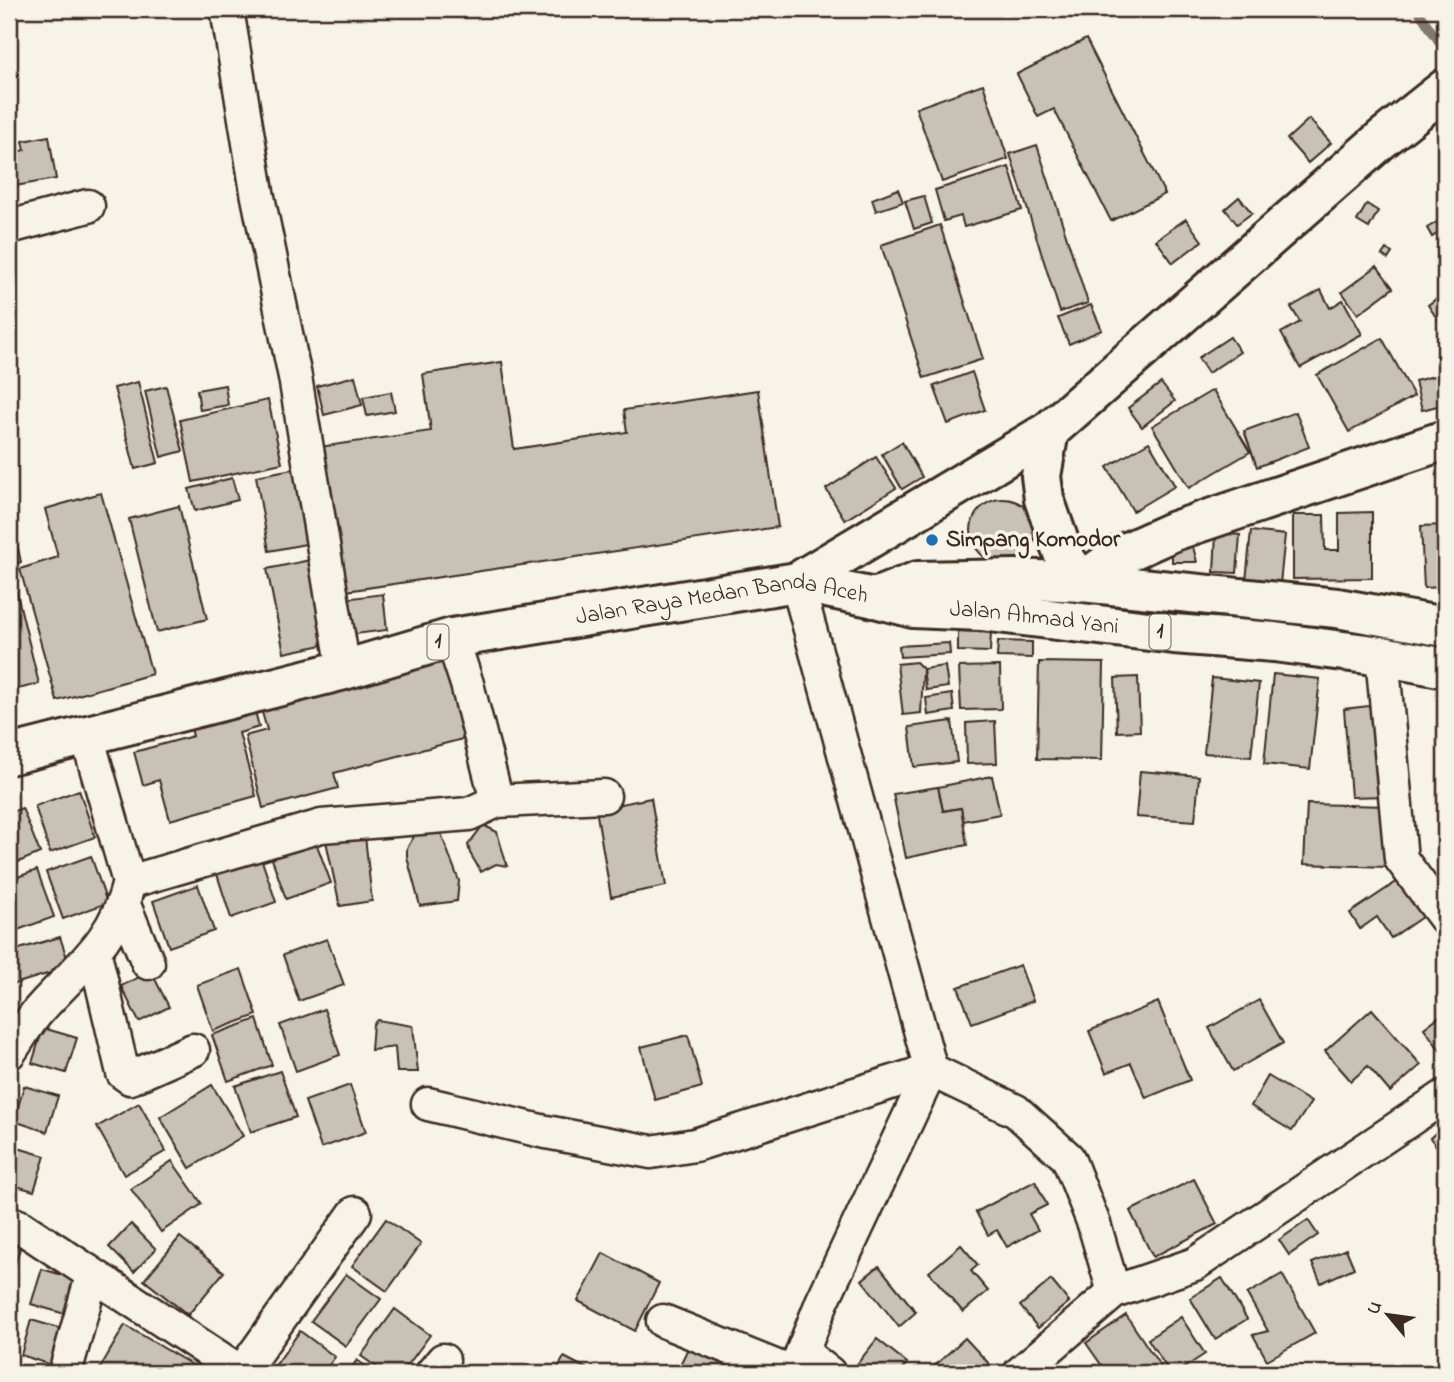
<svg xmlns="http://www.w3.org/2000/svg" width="1454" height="1382" font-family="'Indie Flower',sans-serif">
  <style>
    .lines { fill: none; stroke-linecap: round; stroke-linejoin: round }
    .stream { stroke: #84786c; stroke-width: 9 }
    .building { fill: #c8c1b6; stroke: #3b2a1e; stroke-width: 2 }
    .minor-casing { stroke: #3b2a1e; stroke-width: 37 }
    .major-casing { stroke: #3b2a1e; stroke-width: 44 }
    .highway-casing { stroke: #3b2a1e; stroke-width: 44 }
    .minor { stroke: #f7f3e8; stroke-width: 32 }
    .major { stroke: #f7f3e8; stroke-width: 38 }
    .highway { stroke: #f7f3e8; stroke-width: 38 }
    .poi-dot { fill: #1f6fb2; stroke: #f7f3e8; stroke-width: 2.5 }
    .labels { text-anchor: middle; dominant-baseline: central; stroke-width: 7; stroke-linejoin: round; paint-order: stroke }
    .shield { fill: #f7f3e8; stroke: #73665b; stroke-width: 2 }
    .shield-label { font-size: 21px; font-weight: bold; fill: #3b2a1e }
    .poi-label { font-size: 23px; font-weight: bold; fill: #3b2a1e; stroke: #f7f3e8; text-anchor: start }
    .street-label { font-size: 23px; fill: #3b2a1e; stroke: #f7f3e8 }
  </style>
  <rect width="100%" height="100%" fill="#f7f3e8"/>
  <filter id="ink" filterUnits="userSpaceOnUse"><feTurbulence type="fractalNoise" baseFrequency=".0143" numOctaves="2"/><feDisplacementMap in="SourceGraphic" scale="14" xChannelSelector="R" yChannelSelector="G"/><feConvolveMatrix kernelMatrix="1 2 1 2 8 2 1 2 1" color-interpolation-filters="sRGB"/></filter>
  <g filter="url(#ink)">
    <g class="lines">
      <!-- stream -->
      <path class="stream" d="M1417,9L1441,45"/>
    </g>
    <!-- building -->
    <g class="building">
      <path d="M1086,39L1165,194L1111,221L1054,109L1038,117L1017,74Z"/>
      <path d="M983,84L1008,159L942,182L916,108Z"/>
      <path d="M1309,119L1331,143L1308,163L1287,139Z"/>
      <path d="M1445,134V155L1436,140Z"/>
      <path d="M49,136L56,179L9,187V153L25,150L23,141Z"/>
      <path d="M1037,145L1088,303L1060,312L1010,154Z"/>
      <path d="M1009,167L1022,210L964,227L961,216L944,221L935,190Z"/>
      <path d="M898,189L903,202L876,211L872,199Z"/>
      <path d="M924,196L932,223L914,229L905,201Z"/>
      <path d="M1239,197L1252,213L1237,224L1225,209Z"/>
      <path d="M1367,204L1378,211L1369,228L1357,221Z"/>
      <path d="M1186,219L1202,241L1173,263L1156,240Z"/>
      <path d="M1442,219L1445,229L1432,237L1427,228Z"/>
      <path d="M940,225L983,359L924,378L881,245Z"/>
      <path d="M1386,249L1392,253L1388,259L1382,255Z"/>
      <path d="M1377,266L1393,288L1358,314L1342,292Z"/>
      <path d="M1321,290L1330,308L1343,300L1362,334L1300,368L1281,333L1300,322L1291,307Z"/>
      <path d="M1445,292V315L1438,320L1428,305Z"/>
      <path d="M1091,305L1102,330L1069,344L1058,318Z"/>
      <path d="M1230,337L1240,352L1208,373L1198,358Z"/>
      <path d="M1382,338L1414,396L1349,432L1317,375Z"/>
      <path d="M502,362L514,449L627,432L624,410L758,390L778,527L339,592L319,447L431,431L423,374Z"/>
      <path d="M972,372L985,410L948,424L934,386Z"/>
      <path d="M1445,373V404L1422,410L1415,381Z"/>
      <path d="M355,376L362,405L324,415L317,386Z"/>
      <path d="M138,382L158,463L135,469L114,388Z"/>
      <path d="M1161,383L1175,401L1142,427L1128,408Z"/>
      <path d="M225,385L228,405L200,410L197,390Z"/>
      <path d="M166,386L183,451L161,457L145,391Z"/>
      <path d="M1213,390L1250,452L1189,488L1152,426Z"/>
      <path d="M391,392L395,411L367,416L363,397Z"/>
      <path d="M268,400L282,463L193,482L180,420Z"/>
      <path d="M1296,412L1309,447L1257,467L1244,431Z"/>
      <path d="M902,442L922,477L902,489L882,454Z"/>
      <path d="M1149,442L1175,486L1133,511L1107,467Z"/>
      <path d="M876,457L896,488L845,520L826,489Z"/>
      <path d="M298,468L311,543L269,551L256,476Z"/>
      <path d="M232,478L238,500L195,511L189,489Z"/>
      <path d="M101,493L152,674L57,701L20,569L58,557L45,509Z"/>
      <circle cx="1003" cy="531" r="32"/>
      <path d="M179,506L207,619L157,632L129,519Z"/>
      <path d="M9,508L21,562L10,565L39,684L9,691Z"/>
      <path d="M1372,512V578L1293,579V515H1324L1325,550H1339V513Z"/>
      <path d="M1445,525V587L1424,588L1421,526Z"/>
      <path d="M1251,531L1285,535L1280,584L1246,581Z"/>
      <path d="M1216,533L1240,535L1237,573L1214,572Z"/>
      <path d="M1172,543H1192L1197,562H1172Z"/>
      <path d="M310,560L327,644L284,653L267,569Z"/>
      <path d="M383,594L387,630L348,635L344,599Z"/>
      <path d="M958,631L991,632L990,652L958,651Z"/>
      <path d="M998,641L1032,642V658L997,657Z"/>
      <path d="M949,643L950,654L900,657L899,646Z"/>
      <path d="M449,655L470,737L334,773L338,788L263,808L245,736L267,730L260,705Z"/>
      <path d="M916,662L923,669L921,713L903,715L897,664Z"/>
      <path d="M1039,662L1104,663L1102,760L1037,759Z"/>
      <path d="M945,666L948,687L926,690L923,669Z"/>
      <path d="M1000,666L1001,709L961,710L959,667Z"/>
      <path d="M1273,674L1320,679L1310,769L1264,764Z"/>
      <path d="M1138,677L1140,731L1117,732L1115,678Z"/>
      <path d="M1212,678L1259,683L1251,757L1204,753Z"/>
      <path d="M952,694L954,711L928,715L926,698Z"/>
      <path d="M253,703L259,727L239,733L256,796L170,820L159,780L143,785L134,752L193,736L189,721Z"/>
      <path d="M1377,705L1386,796L1351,797L1344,709Z"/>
      <path d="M952,721L957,762L914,767L909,727Z"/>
      <path d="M995,721L997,763L967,764L966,723Z"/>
      <path d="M1140,771L1199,776L1195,821L1136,817Z"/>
      <path d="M992,776L1000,814L963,821L961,808L943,811L938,787Z"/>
      <path d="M938,787L943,811L961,808L967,845L906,858L893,794Z"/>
      <path d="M79,790L95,837L50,853L35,806Z"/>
      <path d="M651,798L666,886L611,897L596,809Z"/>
      <path d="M1307,804L1388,806L1386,867L1304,864Z"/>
      <path d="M22,808L40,853L9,866V813Z"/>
      <path d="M483,825L497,832L507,866L496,864L481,872L470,853L468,845Z"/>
      <path d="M418,830L440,831L459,881L457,901L420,906L407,857V848Z"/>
      <path d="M365,836L372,901L340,906L326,841Z"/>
      <path d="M314,837L331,883L286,899L270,853Z"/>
      <path d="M260,855L276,902L231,918L216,871Z"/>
      <path d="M91,856L107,903L63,919L46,872Z"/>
      <path d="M37,870L54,917L9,933V880Z"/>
      <path d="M1401,879L1425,915L1391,938L1377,917L1360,929L1350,913Z"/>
      <path d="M198,885L214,931L169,947L153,901Z"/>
      <path d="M60,937L70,967L11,985L9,977V952Z"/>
      <path d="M327,939L344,985L299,1001L283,955Z"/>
      <path d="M1020,965L1033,1001L972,1023L958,987Z"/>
      <path d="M241,969L257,1015L213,1031L197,985Z"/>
      <path d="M151,971L169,1007L139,1022L121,986Z"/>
      <path d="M1259,1000L1283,1043L1233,1071L1209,1028Z"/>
      <path d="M1158,1002L1190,1080L1146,1098L1131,1063L1106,1073L1089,1031Z"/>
      <path d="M324,1009L340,1055L296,1071L280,1025Z"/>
      <path d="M1372,1009L1421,1065L1390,1092L1368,1066L1351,1081L1325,1051Z"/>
      <path d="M1445,1012V1055L1444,1056L1424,1028Z"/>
      <path d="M257,1019L272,1065L228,1081L212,1035Z"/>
      <path d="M377,1020L413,1026L418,1072H397L395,1047L371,1050L373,1024Z"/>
      <path d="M43,1028L77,1038L66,1073L32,1063Z"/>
      <path d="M688,1035L702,1087L655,1100L641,1047Z"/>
      <path d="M280,1071L296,1117L251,1132L235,1086Z"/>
      <path d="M1268,1076L1311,1102L1292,1131L1251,1106Z"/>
      <path d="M212,1085L243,1136L190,1168L160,1117Z"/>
      <path d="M350,1085L366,1132L321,1148L305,1101Z"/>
      <path d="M24,1086L58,1096L47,1132L14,1121Z"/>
      <path d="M139,1103L166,1151L124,1175L97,1127Z"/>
      <path d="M1445,1125V1157L1430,1138Z"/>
      <path d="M11,1146L45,1156L34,1191L9,1184Z"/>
      <path d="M172,1161L202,1204L161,1232L131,1189Z"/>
      <path d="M1194,1179L1217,1224L1153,1257L1130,1211Z"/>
      <path d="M1035,1181L1047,1205L1029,1214L1038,1230L1007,1247L997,1230L988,1235L976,1212Z"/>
      <path d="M386,1219L421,1244L387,1291L352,1266Z"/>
      <path d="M1308,1220L1318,1235L1289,1255L1279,1240Z"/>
      <path d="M131,1224L156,1249L134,1272L109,1247Z"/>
      <path d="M180,1237L224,1272L188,1315L144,1280Z"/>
      <path d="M9,1241L21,1245L10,1280H9Z"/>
      <path d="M961,1245L978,1265L971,1271L988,1291L963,1312L929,1272Z"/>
      <path d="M1346,1249L1354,1268L1321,1283L1312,1263Z"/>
      <path d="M603,1253L659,1283L635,1331L578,1301Z"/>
      <path d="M879,1266L916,1312L899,1327L862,1280Z"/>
      <path d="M42,1269L76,1279L65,1314L31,1304Z"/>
      <path d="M346,1274L381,1299L346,1346L311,1321Z"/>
      <path d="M1282,1274L1315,1333L1267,1360L1253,1335L1268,1331L1247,1294Z"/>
      <path d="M1222,1278L1247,1319L1215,1339L1190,1298Z"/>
      <path d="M1051,1280L1069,1302L1038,1328L1020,1306Z"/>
      <path d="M395,1309L430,1335L402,1373H385L361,1356Z"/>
      <path d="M1126,1315L1165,1373H1107L1086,1343Z"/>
      <path d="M1181,1317L1205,1354L1176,1373H1170L1148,1339Z"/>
      <path d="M31,1320L65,1330L54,1366L21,1355Z"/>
      <path d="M125,1325L204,1372L203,1373H109L100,1368Z"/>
      <path d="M300,1331L335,1357L323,1373H270Z"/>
      <path d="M965,1338L992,1367L985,1373H959L955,1369L951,1373H932L929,1371Z"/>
      <path d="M877,1339L907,1363L899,1373H850Z"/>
      <path d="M689,1346L749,1373H676Z"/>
      <path d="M564,1357L595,1373H555Z"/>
      <path d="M357,1360L375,1373H348Z"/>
    </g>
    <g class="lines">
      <!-- minor casing -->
      <g class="minor-casing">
        <g id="minor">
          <path d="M227,9L257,192L295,377L344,670"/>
          <path d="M9,227L88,206"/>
          <path d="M452,638L467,684L497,801"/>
          <path d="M1382,656L1401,859L1445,918"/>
          <path d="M129,882L321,826L469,814L497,801L604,796"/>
          <path d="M124,905L148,963"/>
          <path d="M95,954L123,1073L130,1078L193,1050"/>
          <path d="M9,1053C19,1039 28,1022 40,1009C78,967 116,940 129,882L87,736"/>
          <path d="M428,1104L541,1131L651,1152L695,1145L931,1070L1016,1111L1068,1158L1094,1224L1114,1292"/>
          <path d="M9,1222L21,1227L242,1373"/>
          <path d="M663,1321L792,1373"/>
          <path d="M803,1353L829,1373"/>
          <path d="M65,1373L92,1276"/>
          <path d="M241,1373L355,1213"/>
          <path d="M432,1373L443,1360"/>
          <path d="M794,1373L822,1302L931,1070L797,582"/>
          <path d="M1020,1373L1114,1292L1195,1264L1445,1096"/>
        </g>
      </g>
      <!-- major casing -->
      <g class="major-casing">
        <g id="major">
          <path d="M1082,582L1118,556L1174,531L1445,440"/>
          <path d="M875,598L918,581L1015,579L1082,582L1337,608L1445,627"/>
          <path id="s1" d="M875,598L913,608L981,611L1174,634L1274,642L1382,656L1445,668"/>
        </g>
      </g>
      <!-- highway casing -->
      <g class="highway-casing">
        <g id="highway">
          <path d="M1049,431L1041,476L1044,499L1065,559L1082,582"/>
          <path d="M797,582L1049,431L1382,139L1445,89"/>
          <path id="s2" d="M9,755L344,670L452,638L797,582L875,598"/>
        </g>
      </g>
      <!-- minor -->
      <use href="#minor" class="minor"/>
      <!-- major -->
      <use href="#major" class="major"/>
      <!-- highway -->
      <use href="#highway" class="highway"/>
    </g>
  </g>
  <!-- markers -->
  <circle class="poi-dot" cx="932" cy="540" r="7"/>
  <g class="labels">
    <!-- shield labels -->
    <g class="shield">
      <rect x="1149.5" y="614.5" width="21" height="35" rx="5"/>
      <rect x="427.5" y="624.5" width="21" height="35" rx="5"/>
    </g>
    <g class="shield-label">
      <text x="1160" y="632">1</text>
      <text x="438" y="642">1</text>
    </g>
    <!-- poi labels -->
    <g class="poi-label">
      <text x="946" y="540">Simpang Komodor</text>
    </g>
    <!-- street labels -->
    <g class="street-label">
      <text stroke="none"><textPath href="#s2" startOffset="732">Jalan Raya Medan Banda Aceh</textPath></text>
      <text stroke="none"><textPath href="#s1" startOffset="161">Jalan Ahmad Yani</textPath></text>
    </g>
  </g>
  <!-- margin -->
  <rect width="1454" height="1382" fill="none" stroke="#f7f3e8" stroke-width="35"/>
  <rect x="18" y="18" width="1419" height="1347" fill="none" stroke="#3b2a1e" stroke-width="2.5" filter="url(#ink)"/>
  <!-- north arrow -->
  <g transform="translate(1388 1315) rotate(299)" stroke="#f7f3e8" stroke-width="5" paint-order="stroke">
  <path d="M0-5L12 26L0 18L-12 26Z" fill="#3b2a1e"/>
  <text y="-10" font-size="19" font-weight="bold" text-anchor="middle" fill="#3b2a1e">U</text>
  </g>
</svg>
